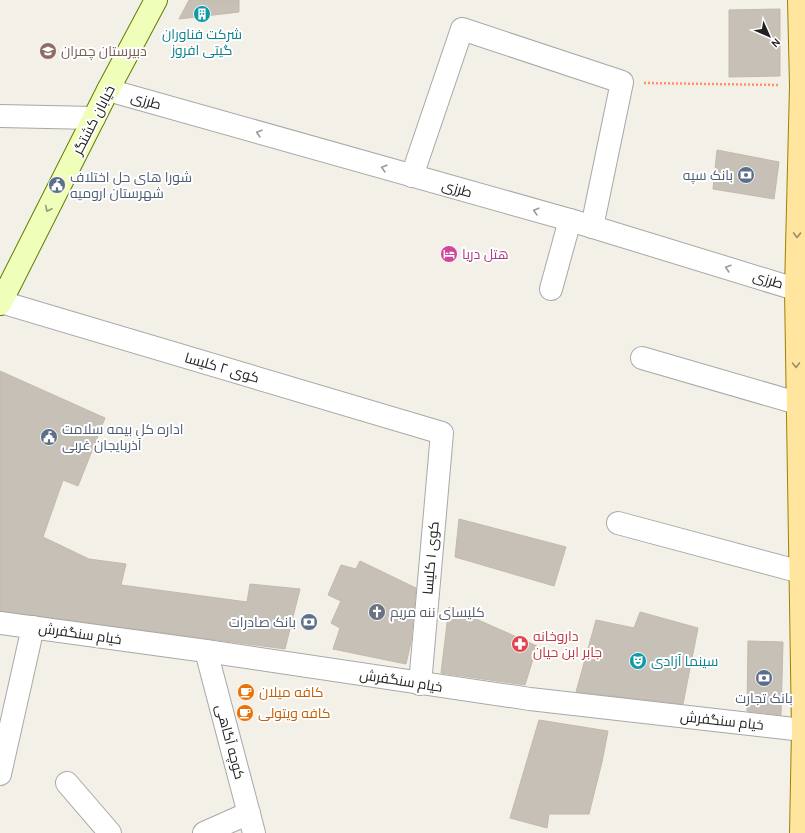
<svg xmlns="http://www.w3.org/2000/svg" width="805" height="833" font-family="Karla,Cairo,sans-serif">
  <style>
    .building { fill: #c7c0b6; stroke: #c5b9a8 }
    .lines { fill: none; stroke-linecap: round; stroke-linejoin: round }
    .street-casing { stroke: #a8a8a8; stroke-width: 24 }
    .secondary-casing { stroke: #5d7f00; stroke-width: 24 }
    .primary-casing { stroke: #9d8200; stroke-width: 24 }
    .path { stroke: #ff916a; stroke-width: 2.5; stroke-dasharray: 2 2; stroke-linecap: butt }
    .street { stroke: #fff; stroke-width: 22 }
    .secondary { stroke: #effeb8; stroke-width: 22 }
    .primary { stroke: #ffe59e; stroke-width: 22 }
    .oneway { stroke: #9b9b9b }
    .oneway2 { stroke: #929b74 }
    .oneway3 { stroke: #9b8d66 }
    .labels { text-anchor: middle; dominant-baseline: central; stroke-width: 4; stroke-linejoin: round; paint-order: stroke }
    .culture-label { font-size: 14px; fill: #0d838f; stroke: #fff }
    .education-label { font-size: 14px; fill: #785e54; stroke: #fff; text-anchor: start }
    .street-label { font-size: 14px; fill: #212121; stroke: #fff }
    .service-label { font-size: 14px; fill: #4e5e75; stroke: #fff; text-anchor: end }
    .hotel-label { font-size: 14px; fill: #b23c85; stroke: #fff; text-anchor: start }
    .worship-label { font-size: 14px; fill: #5b616d; stroke: #fff; text-anchor: start }
    .health-label { font-size: 14px; fill: #be3a42; stroke: #fff; text-anchor: start }
    .food-label { font-size: 14px; fill: #c56008; stroke: #fff; text-anchor: start }
  </style>
  <rect width="100%" height="100%" fill="#f2f0e7"/>
  <!-- building -->
  <g class="building">
    <path d="M189,0H239V12L179,19Z"/>
    <path d="M780,9V76L729,77V10Z"/>
    <path d="M717,150L779,162L774,199L713,189Z"/>
    <path d="M0,371L105,418L78,486L63,480L43,537L89,559L126,564L121,585L247,602L250,584L300,589L285,649L0,611Z"/>
    <path d="M459,519L566,547L554,586L455,557Z"/>
    <path d="M360,561L416,588L411,642L406,664L333,649L340,628L331,623L341,601L328,595L341,565L356,569Z"/>
    <path d="M449,607L537,646L525,685L441,673Z"/>
    <path d="M640,612L698,628L683,704L576,692L596,620L634,628Z"/>
    <path d="M748,641L783,642L781,715L747,711Z"/>
    <path d="M539,720L608,731L602,762L589,814H549L547,828L510,818Z"/>
  </g>
  <g class="lines">
    <!-- street casing -->
    <g class="street-casing">
      <g id="street">
        <path d="M108,90L570,220L805,292"/>
        <path d="M0,116L94,118"/>
        <path d="M412,176L462,29L622,82L592,227"/>
        <path d="M551,289L570,220"/>
        <path d="M1,302L442,433L420,684"/>
        <path d="M642,358L797,403L805,404"/>
        <path d="M618,523L801,572"/>
        <path d="M0,623L206,651L530,699L803,730"/>
        <path d="M206,651L254,833"/>
        <path d="M0,774L33,627"/>
        <path d="M67,783L110,833"/>
        <path d="M204,833L249,813"/>
      </g>
    </g>
    <!-- secondary casing -->
    <g class="secondary-casing">
      <path id="secondary" d="M0,304L108,90L156,0"/>
    </g>
    <!-- primary casing -->
    <g class="primary-casing">
      <path id="primary" d="M799,0L801,86L796,289L803,730L801,833"/>
    </g>
    <!-- path -->
    <path class="path" d="M644,83L779,85"/>
    <!-- street -->
    <use href="#street" class="street"/>
    <!-- secondary -->
    <use href="#secondary" class="secondary"/>
    <!-- primary -->
    <use href="#primary" class="primary"/>
  </g>
  <!-- one-way arrows -->
  <defs><path id="oneway-chevron" d="M-2-3.5L2.5 0L-2 3.5" fill="none" stroke-width="1.6" stroke-linecap="round" stroke-linejoin="round"/></defs>
  <g class="oneway">
    <use href="#oneway-chevron" transform="translate(259 133) rotate(-164)"/>
    <use href="#oneway-chevron" transform="translate(384 168) rotate(-164)"/>
    <use href="#oneway-chevron" transform="translate(536 211) rotate(-164)"/>
    <use href="#oneway-chevron" transform="translate(728 268) rotate(-163)"/>
  </g>
  <use class="oneway2" href="#oneway-chevron" transform="translate(48 209) rotate(117)"/>
  <g class="oneway3">
    <use href="#oneway-chevron" transform="translate(797 235) rotate(92)"/>
    <use href="#oneway-chevron" transform="translate(796 365) rotate(89)"/>
  </g>
  <!-- icons -->
  <defs>
    <g id="building-disc" transform="scale(0.9)"><circle r="9.5" fill="#0f9aa8" stroke="#fff"/><path d="M-4-6H4V6H1V3H-1V6H-4ZM-2.5-4.3h1.7v1.8h-1.7ZM.8-4.3h1.7v1.8H.8ZM-2.5-1h1.7V.8h-1.7ZM.8-1h1.7V.8H.8Z" fill="#fff"/></g>
    <g id="school-disc" transform="scale(0.9)"><circle r="9.5" fill="#8d6e63" stroke="#fff"/><path d="M0-5L7-2L0 1L-7-2ZM-4 1L0 2.5L4 1V4Q0 6-4 4Z" fill="#fff"/></g>
    <g id="bank-disc" transform="scale(0.9)"><circle r="9.5" fill="#5c6f8a" stroke="#fff"/><path d="M-6-4H6V4H-6ZM0-2.3a2.3 2.3 0 1 0 0 4.6a2.3 2.3 0 1 0 0-4.6Z" fill="#fff"/></g>
    <g id="civic-disc" transform="scale(0.9)"><circle r="9.5" fill="#5c6f8a" stroke="#fff"/><path d="M-.6-6.5H3V-4.5H.6V-3L4-1V1h2V6H-6V1h2V-1L-.6-3ZM-1.2 2.5V6h2.4V2.5Z" fill="#fff"/></g>
    <g id="hotel-disc" transform="scale(0.9)"><circle r="9.5" fill="#d1479c" stroke="#fff"/><path d="M-6-4.5h1.5V1H6V5H4.5V3h-9V5H-6ZM-4 0a1.8 1.8 0 1 1 3.6 0ZM.5 0V-2.5h3Q6-2.5 6 0Z" fill="#fff"/></g>
    <g id="church-disc" transform="scale(0.9)"><circle r="9.5" fill="#6b7280" stroke="#fff"/><path d="M-1.2-6h2.4v3.5h3.3v2.4h-3.3V6h-2.4V-.1h-3.3v-2.4h3.3Z" fill="#fff"/></g>
    <g id="pharmacy-disc" transform="scale(0.9)"><circle r="9.5" fill="#e0444e" stroke="#fff"/><path d="M-2-6h4v4h4v4h-4v4h-4v-4h-4v-4h4Z" fill="#fff"/></g>
    <g id="theatre-disc" transform="scale(0.9)"><circle r="9.5" fill="#0f9aa8" stroke="#fff"/><path d="M-5-5.5Q0-4 5-5.5V0Q5 5 0 6Q-5 5-5 0ZM-3.3-2.5H-1v1.5H-3.3ZM1-2.5H3.3v1.5H1ZM-2.8 1Q0 5.5 2.8 1Z" fill="#fff"/></g>
    <g id="cafe-disc" transform="scale(0.9)"><circle r="9.5" fill="#e8710a" stroke="#fff"/><path d="M-5.5-4.5H6V0H3Q3 3.5 0 3.5H-2.5Q-5.5 3.5-5.5 0ZM3-3.2v2h1.7v-2ZM-6 4.5H4V6H-6Z" fill="#fff"/></g>
  </defs>
  <g fill-rule="evenodd">
    <use href="#building-disc" x="202" y="14"/>
    <use href="#school-disc" x="48" y="51"/>
    <use href="#bank-disc" x="746" y="175"/>
    <use href="#civic-disc" x="57" y="185"/>
    <use href="#hotel-disc" x="449" y="254"/>
    <use href="#civic-disc" x="49" y="437"/>
    <use href="#church-disc" x="377" y="612"/>
    <use href="#bank-disc" x="309" y="622"/>
    <use href="#pharmacy-disc" x="520" y="644"/>
    <use href="#theatre-disc" x="638" y="661"/>
    <use href="#bank-disc" x="764" y="678"/>
    <use href="#cafe-disc" x="246" y="692"/>
    <use href="#cafe-disc" x="245" y="713"/>
  </g>
  <g class="labels">
    <!-- culture labels -->
    <g class="culture-label">
      <text x="202" y="34">شرکت فناوران<tspan x="202" dy="16">گیتی افروز</tspan></text>
      <text x="651" y="661" text-anchor="start">سینما آزادی</text>
    </g>
    <!-- education labels -->
    <g class="education-label">
      <text x="61" y="51">دبیرستان چمران</text>
    </g>
    <!-- street labels -->
    <g class="street-label">
      <text transform="translate(146 101) rotate(16)">طرزی</text>
      <text transform="translate(94 120) rotate(-63)">خیابان کشتگر</text>
      <text transform="translate(457 189) rotate(16)">طرزی</text>
      <text transform="translate(768 280) rotate(17)">طرزی</text>
      <text transform="translate(222 368) rotate(16)">کوی ۲ کلیسا</text>
      <text transform="translate(431 558) rotate(-85)">کوی ۱ کلیسا</text>
      <text transform="translate(80 634) rotate(8)">خیام سنگفرش</text>
      <text transform="translate(401 681) rotate(9)">خیام سنگفرش</text>
      <text transform="translate(722 721) rotate(6)">خیام سنگفرش</text>
      <text transform="translate(230 742) rotate(75)">کوچه آگاهی</text>
    </g>
    <!-- service labels -->
    <g class="service-label">
      <text x="733" y="175">بانک سپه</text>
      <text x="70" y="177" text-anchor="start">شورا های حل اختلاف<tspan x="70" dy="16">شهرستان ارومیه</tspan></text>
      <text x="62" y="429" text-anchor="start">اداره کل بیمه سلامت<tspan x="62" dy="16">آذربایجان غربی</tspan></text>
      <text x="296" y="622">بانک صادرات</text>
      <text x="764" y="698" text-anchor="middle">بانک تجارت</text>
    </g>
    <!-- hotel labels -->
    <g class="hotel-label">
      <text x="462" y="254">هتل دریا</text>
    </g>
    <!-- worship labels -->
    <g class="worship-label">
      <text x="390" y="612">کلیسای ننه مریم</text>
    </g>
    <!-- health labels -->
    <g class="health-label">
      <text x="533" y="636">داروخانه<tspan x="533" dy="16">جابر ابن حیان</tspan></text>
    </g>
    <!-- food labels -->
    <g class="food-label">
      <text x="259" y="692">کافه میلان</text>
      <text x="258" y="713">کافه ویتولی</text>
    </g>
  </g>
  <!-- north arrow -->
  <g transform="translate(769 36) rotate(135)" stroke="#ffffff" stroke-width="3" paint-order="stroke">
  <path d="M0-3L7 15L0 10L-7 15Z" fill="#212121"/>
  <text y="-6" font-size="11" font-weight="bold" text-anchor="middle" fill="#212121">N</text>
  </g>
</svg>
